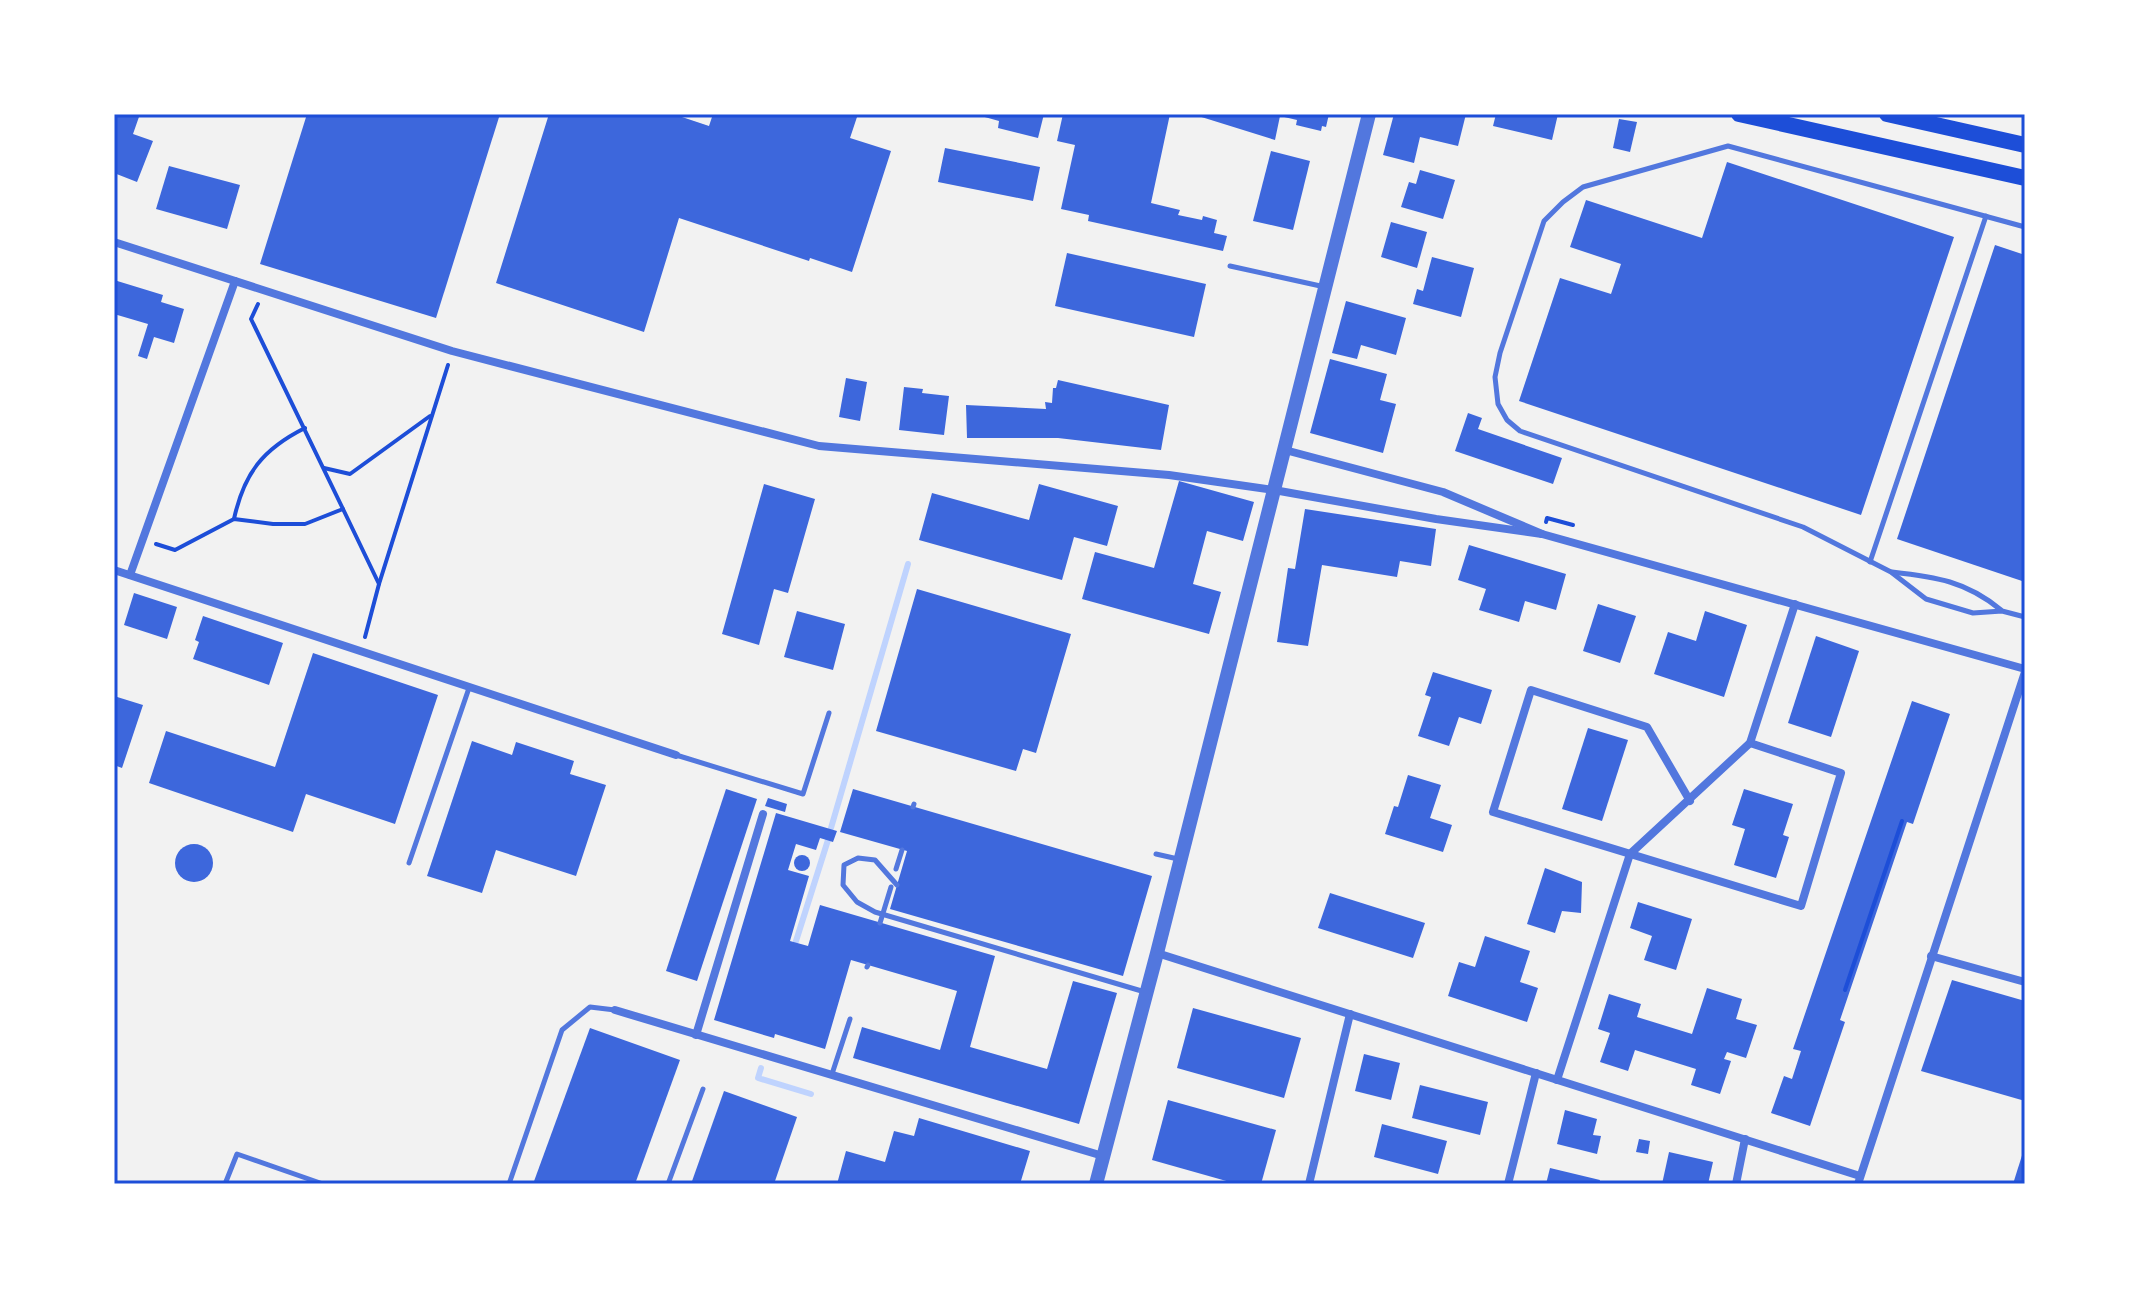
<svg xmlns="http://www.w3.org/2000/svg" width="2139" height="1298" font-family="Quicksand,sans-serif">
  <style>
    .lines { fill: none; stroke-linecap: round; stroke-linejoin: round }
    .stream { stroke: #bfd3fe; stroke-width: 6 }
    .building { fill: #3d67dc }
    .path { stroke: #1d4ed8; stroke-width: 4 }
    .service { stroke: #5277de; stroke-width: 5 }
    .minor { stroke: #5277de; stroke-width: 8 }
    .tertiary { stroke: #5277de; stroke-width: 14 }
    .secondary { stroke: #1d4ed8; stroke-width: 16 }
    .neatline { fill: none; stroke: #1d4ed8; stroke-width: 3 }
  </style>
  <rect width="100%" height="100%" fill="#f2f2f2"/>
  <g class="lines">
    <!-- stream -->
    <g class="stream">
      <path d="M831,828L908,564"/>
      <path d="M796,941L828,840"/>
      <path d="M761,1068L758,1078L811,1094"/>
    </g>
  </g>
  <!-- building -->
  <g class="building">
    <path d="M114,114H140L133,134L153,141L137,182L114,173Z"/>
    <path d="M307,114H500L436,318L260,264Z"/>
    <path d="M549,114H673L709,126L713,114H858L850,138L891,151L852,272L810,258L809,261L679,218L644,332L496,283Z"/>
    <path d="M974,114H1044L1038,138L998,128L999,121Z"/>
    <path d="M1063,114H1170L1151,203L1180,210L1178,215L1202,220L1203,216L1217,220L1214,233L1227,236L1223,251L1088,221L1089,215L1061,209L1075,145L1057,141Z"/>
    <path d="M1329,114L1326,127L1322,126L1321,131L1296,125L1297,120L1280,116L1275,140L1195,115Z"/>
    <path d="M1394,114H1466L1458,146L1420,137L1414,163L1383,155Z"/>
    <path d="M1496,114H1558L1552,140L1493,126Z"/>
    <path d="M1619,119L1637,122L1630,152L1613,148Z"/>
    <path d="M945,148L1040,167L1033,201L938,182Z"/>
    <path d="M1271,151L1310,161L1293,230L1253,221Z"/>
    <path d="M1727,162L1954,237L1861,515L1519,401L1560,278L1611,294L1621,264L1570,247L1586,200L1702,238Z"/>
    <path d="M169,166L240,185L227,229L156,209Z"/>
    <path d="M1420,170L1455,180L1443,219L1401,207L1409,182L1416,184Z"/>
    <path d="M1391,222L1427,232L1417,268L1381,257Z"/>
    <path d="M1995,245L2025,255V582L1897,539Z"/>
    <path d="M1067,253L1206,284L1194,337L1055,306Z"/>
    <path d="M1432,257L1474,268L1461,317L1413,304L1417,289L1423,291Z"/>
    <path d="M114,280L163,295L161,302L184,309L174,343L154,337L147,359L138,356L148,324L114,314Z"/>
    <path d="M1346,301L1406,318L1396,355L1361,345L1357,359L1332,353Z"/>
    <path d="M1330,359L1387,374L1380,400L1396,404L1383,453L1310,433Z"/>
    <path d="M846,378L867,382L860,421L839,417Z"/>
    <path d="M1058,380L1169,405L1161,450L1058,438H967L966,405L1046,409L1045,402L1052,403L1053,388H1056Z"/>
    <path d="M904,387L923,389L922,393L949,396L944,435L899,430Z"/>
    <path d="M1468,413L1482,418L1478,429L1562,458L1553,484L1455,451Z"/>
    <path d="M1179,481L1254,502L1243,541L1207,531L1193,584L1221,592L1209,634L1082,599L1095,552L1154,568Z"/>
    <path d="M764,484L815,499L788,593L774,589L759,645L722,634Z"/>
    <path d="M1039,484L1118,506L1107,546L1074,537L1062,580L919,540L932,493L1029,520Z"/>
    <path d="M1305,509L1436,529L1431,566L1400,561L1397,577L1322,565L1308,646L1277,642L1288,568L1295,569Z"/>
    <path d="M1469,545L1566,574L1556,610L1525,601L1519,622L1479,610L1486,589L1458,580Z"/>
    <path d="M917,589L1071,634L1036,753L1023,749L1016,771L876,731Z"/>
    <path d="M134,593L177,607L167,639L124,625Z"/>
    <path d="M1598,604L1636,616L1620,663L1583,651Z"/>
    <path d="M797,611L845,624L833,670L784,657Z"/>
    <path d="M1705,611L1747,625L1724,697L1654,674L1668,632L1696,641Z"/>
    <path d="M203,616L283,643L269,685L193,659L199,642L195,640Z"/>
    <path d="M1816,636L1859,651L1831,737L1788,723Z"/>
    <path d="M313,653L438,695L395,824L306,794L293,832L149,783L166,731L275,767Z"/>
    <path d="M1433,672L1492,690L1481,724L1459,717L1449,746L1418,736L1431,697L1425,695Z"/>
    <path d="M114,696L143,705L122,768L114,765Z"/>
    <path d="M1912,701L1950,714L1913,824L1907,822L1840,1020L1845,1022L1810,1126L1771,1113L1784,1076L1792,1079L1801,1051L1793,1049Z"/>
    <path d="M1588,728L1628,740L1602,821L1562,809Z"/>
    <path d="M472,741L512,755L516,742L574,761L570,774L606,785L576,876L496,850L482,893L427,876Z"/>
    <path d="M1408,775L1441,785L1430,818L1452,825L1443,852L1385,834L1394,806L1398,807Z"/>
    <path d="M726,789L757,799L697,981L666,971Z"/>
    <path d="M853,789L1152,876L1123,976L890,909L907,851L840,832Z"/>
    <path d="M1744,789L1793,804L1783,835L1789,837L1776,878L1734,865L1745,829L1732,825Z"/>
    <path d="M768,798L787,804L785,812L765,806Z"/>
    <path d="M776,813L837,831L833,842L820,838L816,850L796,844L788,870L809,876L790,941L808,946L820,905L995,956L970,1047L1047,1069L1073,981L1117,993L1079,1124L853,1058L862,1027L940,1050L957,991L851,960L825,1049L775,1034L774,1038L714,1020Z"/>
    <circle cx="194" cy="863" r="19"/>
    <circle cx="802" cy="863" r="8"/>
    <path d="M1545,868L1582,882L1581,913L1562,911L1555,933L1527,924Z"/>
    <path d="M1330,893L1425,923L1413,958L1318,928Z"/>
    <path d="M1638,902L1692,919L1676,970L1644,960L1652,936L1630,928Z"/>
    <path d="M1485,936L1530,951L1520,982L1538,988L1527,1022L1448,996L1459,962L1475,967Z"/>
    <path d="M1952,980L2025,1001V1101L1921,1071Z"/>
    <path d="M1707,988L1742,999L1736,1019L1757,1025L1746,1058L1727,1052L1724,1059L1731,1061L1720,1094L1691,1085L1696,1069L1635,1050L1628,1071L1600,1062L1610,1033L1598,1029L1609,994L1641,1004L1637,1017L1692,1034Z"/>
    <path d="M1193,1008L1301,1038L1284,1098L1177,1068Z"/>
    <path d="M590,1028L680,1060L635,1184H533Z"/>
    <path d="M1364,1054L1400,1063L1391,1100L1355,1091Z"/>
    <path d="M1420,1085L1488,1102L1480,1135L1412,1118Z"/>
    <path d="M724,1091L797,1117L774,1184H691Z"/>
    <path d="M1168,1100L1276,1130L1261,1184H1237L1152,1160Z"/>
    <path d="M1565,1110L1597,1119L1593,1135L1601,1136L1597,1154L1557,1144Z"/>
    <path d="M919,1118L1030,1151L1020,1184H837L846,1151L885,1162L894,1131L914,1136Z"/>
    <path d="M1382,1124L1447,1141L1438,1174L1374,1157Z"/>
    <path d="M1639,1139L1650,1141L1648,1154L1636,1152Z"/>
    <path d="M2024,1149L2025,1184H2013Z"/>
    <path d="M1669,1152L1713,1162L1708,1184H1662Z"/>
    <path d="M1550,1168L1600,1180L1599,1184H1546Z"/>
  </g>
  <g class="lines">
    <!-- path -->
    <g class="path">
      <path d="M324,468L350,474L430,416"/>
      <path d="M343,509L379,584L365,637"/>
      <path d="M234,519C244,473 263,449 305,428"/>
      <path d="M1546,522L1547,518L1573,525"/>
      <path d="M156,544L175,550L234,519L273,524H305L343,509L251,319L258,304"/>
      <path d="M379,584L448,365"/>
      <path d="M1845,990L1902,821"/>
    </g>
    <!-- service -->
    <g class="service">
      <path d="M2025,227L1728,146L1583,187L1563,202L1544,221L1500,353L1495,377L1498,404L1507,420L1520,431L1803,527L1891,572L1926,599L1973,613L2002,611L2025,617"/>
      <path d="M1230,266L1325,287"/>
      <path d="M1870,562L1986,216"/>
      <path d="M1892,572C1936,577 1966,581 2001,610"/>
      <path d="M676,755L803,794L829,713"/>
      <path d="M913,807L914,804"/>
      <path d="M1156,854L1178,859"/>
      <path d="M409,863L469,688"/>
      <path d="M896,869L902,850"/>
      <path d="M897,885L875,860L858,858L844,865L843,885L857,902L875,912L1145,992"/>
      <path d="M880,923L891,887"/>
      <path d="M867,967L868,965"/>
      <path d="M832,1074L850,1019"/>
      <path d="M225,1184L237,1154L323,1184"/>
      <path d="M509,1184L562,1030L590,1007L615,1010"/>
      <path d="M668,1184L703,1089"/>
    </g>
    <!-- minor -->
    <g class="minor">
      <path d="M114,242L452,351L819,446L1169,475L1274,490L1436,519L1542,534"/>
      <path d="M1285,450L1443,492L1542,534L2025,669"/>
      <path d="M114,570L676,755"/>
      <path d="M130,575L235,281"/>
      <path d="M1690,801L1647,727L1531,690L1493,812L1801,906L1841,773L1750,743"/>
      <path d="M1157,953L1860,1176"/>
      <path d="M1931,956L2025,982"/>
      <path d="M615,1010L1103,1156"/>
      <path d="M696,1035L763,814"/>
      <path d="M1557,1080L1630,854L1750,743L1795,604"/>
      <path d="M1309,1184L1350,1014"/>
      <path d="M1508,1184L1536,1073"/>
      <path d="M1736,1184L1745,1139"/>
      <path d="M1858,1184L2025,672"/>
    </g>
    <!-- tertiary -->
    <path class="tertiary" d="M1096,1184L1157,953L1369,114"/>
    <!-- secondary -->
    <g class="secondary">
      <path d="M1739,114L2025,178"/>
      <path d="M1887,114L2025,145"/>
    </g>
  </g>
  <!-- border -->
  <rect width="2139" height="1298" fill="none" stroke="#ffffff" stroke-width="232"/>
  <rect x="116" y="116" width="1907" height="1066" class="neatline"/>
</svg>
